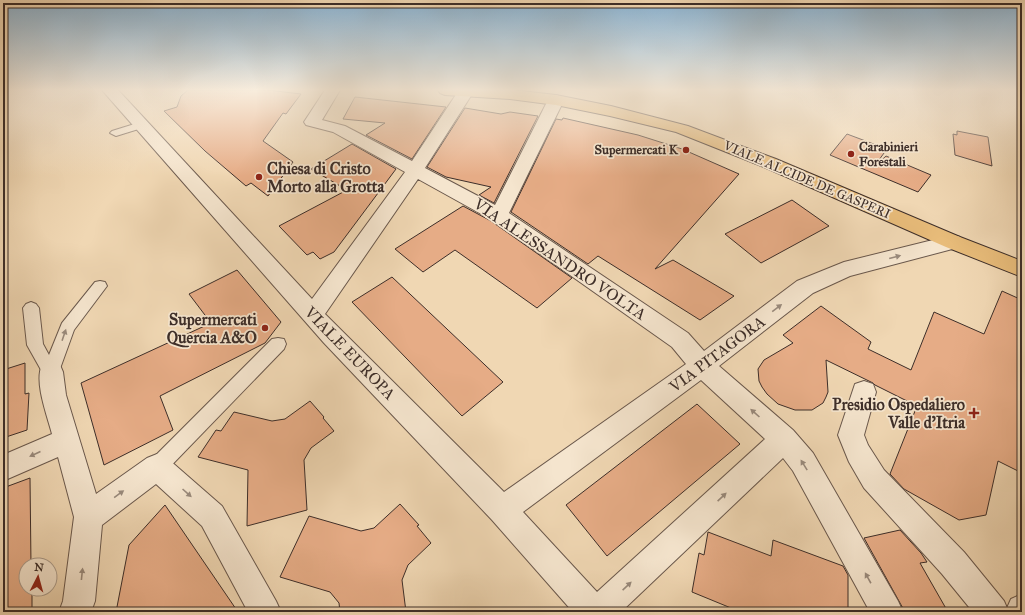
<svg xmlns="http://www.w3.org/2000/svg" width="1025" height="615" font-family="'IM FELL Great Primer',serif">
  <style>
    .building { fill: #e6ac86; stroke: #3d2e29 }
    .lines { fill: none; stroke-linecap: round; stroke-linejoin: round }
    .service-casing { stroke: #6a584c; stroke-width: 2 }
    .minor-casing { stroke: #6a584c; stroke-width: 2 }
    .primary-casing { stroke: #3d2e29; stroke-width: 2 }
    .service { fill: #f5e5ce; fill-rule: evenodd }
    .minor { fill: #f5e5ce; fill-rule: evenodd }
    .primary { fill: #e8bc7a; fill-rule: evenodd }
    .oneway { fill: #998a7c }
    .poi-dot { fill: #8f2418; stroke: #f5e5ce; stroke-width: 1.5 }
    .labels { text-anchor: middle; dominant-baseline: central; stroke-width: 3.5; stroke-linejoin: round; paint-order: stroke }
    .far-poi-label { font-size: 13px; font-weight: bold; fill: #3d2e29; stroke: #f5e5ce; text-anchor: start }
    .far-street-label { font-size: 13px; fill: #3d2e29; stroke: #f5e5ce }
    .poi-label { font-size: 16px; font-weight: bold; fill: #3d2e29; stroke: #f5e5ce; text-anchor: end }
    .street-label { font-size: 16px; fill: #3d2e29; stroke: #f5e5ce }
  </style>
  <rect width="100%" height="100%" fill="#f0d7b3"/>
  <filter id="stains"><feTurbulence type="fractalNoise" baseFrequency=".005" numOctaves="4"/><feColorMatrix values="0 0 0 0 .2 0 0 0 0 .09 0 0 0 0 .02 0 0 0 .5 -.17"/></filter>
  <radialGradient id="worn" r=".72"><stop offset=".6" stop-color="#630" stop-opacity="0"/><stop offset="1" stop-color="#630" stop-opacity=".3"/></radialGradient>
  <!-- building -->
  <g class="building">
    <path d="M188,90H268L301,94L286,114L283,113L263,141L293,162L268,196L251,183L246,186L205,151L164,111L177,107L181,96Z"/>
    <path d="M355,97L446,107L412,159L366,135L385,123L343,119Z"/>
    <path d="M465,108L501,114L510,112L538,116L494,203L479,195L491,187L446,177L427,167Z"/>
    <path d="M563,118L638,135L682,149L739,174L655,269L673,260L734,296L700,320L598,256L588,264L511,212L556,119L562,120Z"/>
    <path d="M957,131L988,137L992,166L955,155L953,134L957,135Z"/>
    <path d="M847,134L887,149L873,168L886,156L931,175L918,192L830,155Z"/>
    <path d="M352,144L396,169L334,252L320,259L313,252L307,255L279,226L347,190L311,169Z"/>
    <path d="M792,200L829,226L761,263L725,234Z"/>
    <path d="M463,206L491,221L572,278L537,308L455,250L423,272L395,249Z"/>
    <path d="M237,270L281,322L265,343L160,396L173,430L104,465L81,383L211,323L189,294Z"/>
    <path d="M392,277L503,382L462,416L352,302Z"/>
    <path d="M1002,291L1022,300V473L998,461L986,515L959,520L904,489L890,474L917,406L875,385L873,383L826,360L828,392L826,397L823,403L812,410H795L778,404L767,394L762,387L759,381L758,369L764,360L793,343L783,335L821,306L871,342L868,349L911,370L934,312L984,334Z"/>
    <path d="M25,363V394L29,393L27,430L3,438V370Z"/>
    <path d="M310,401L324,417L323,418L334,431L311,448L304,460L307,510L247,526L248,470L198,457L216,430L221,431L234,412L272,421L285,419Z"/>
    <path d="M697,404L740,444L607,556L566,505Z"/>
    <path d="M30,478L31,565H26V589H32V612H3V488Z"/>
    <path d="M400,504L419,525L417,526L431,543L408,565L402,580L406,612H340L339,603L330,592L280,577L309,516L361,531L374,528Z"/>
    <path d="M165,505L238,612H116L129,545Z"/>
    <path d="M900,530L921,553L927,562L920,563L948,612H905L864,538Z"/>
    <path d="M708,532L771,556L773,540L843,566L848,575V612H731V608L692,592L699,553L704,555Z"/>
  </g>
  <g class="lines">
    <!-- service casing -->
    <g class="service-casing">
      <g id="service">
        <path d="M141,122L147,125L145,127L116,136L110,133L112,131Z"/>
        <path d="M100,281L105,282L107,286L74,330L57,377L51,379L45,377L27,345L23,308L26,304L31,302L36,304L39,308L43,344L49,355L62,323L95,282Z"/>
        <path d="M278,338L284,339L286,344L284,349L164,473L157,476L150,473L148,467L150,461L272,339Z"/>
      </g>
    </g>
    <!-- minor casing -->
    <g class="minor-casing">
      <g id="minor">
        <path d="M102,90H118L312,299L405,172L333,132L306,125L304,122L325,90H340L322,120L345,126L412,161L459,90H473L474,91L425,168L495,205L548,100L551,97L556,95L561,97L564,100L509,213L688,333L704,351L797,281L844,262L953,235L960,237L963,242L960,247L850,276L813,293L719,366L793,430L813,453L898,601L903,612H870L793,471L783,458L621,612H573L492,520L324,343ZM418,179L492,220L672,347L686,364L504,492L325,314ZM701,380L765,439L597,592L523,512Z"/>
        <path d="M51,362L60,365L63,372L66,395L96,494L147,458L157,454L167,458L222,506L276,601L281,612H248L202,526L156,484L102,525L95,601L91,612H59L63,601L74,517L58,457L3,481V455L52,434C47,415 34,382 42,365Z"/>
        <path d="M864,381L873,384L876,392L864,435L868,445L884,470L964,552L1004,601L1007,608L1011,599L1022,594V612H973L942,574L864,488L849,462L838,435L855,384Z"/>
      </g>
    </g>
    <!-- primary casing -->
    <g class="primary-casing">
      <path id="primary" d="M438,90H513L556,95L611,106L688,126L776,159L960,237L1022,261V277L946,247L764,167L676,132L610,116L556,105L510,99L445,95L440,93Z"/>
    </g>
    <!-- service -->
    <use href="#service" class="service"/>
    <!-- minor -->
    <use href="#minor" class="minor"/>
    <!-- primary -->
    <use href="#primary" class="primary"/>
  </g>
  <!-- one-way arrows -->
  <defs><path id="oneway-solid" d="M-6-.8H1V-3.2L6.5 0L1 3.2V.8H-6Z"/></defs>
  <g class="oneway">
    <use href="#oneway-solid" transform="translate(895 257) rotate(-15)"/>
    <use href="#oneway-solid" transform="translate(777 308) rotate(-37)"/>
    <use href="#oneway-solid" transform="translate(64 335) rotate(-71)"/>
    <use href="#oneway-solid" transform="translate(755 413) rotate(-138)"/>
    <use href="#oneway-solid" transform="translate(35 454) rotate(156)"/>
    <use href="#oneway-solid" transform="translate(804 465) rotate(-122)"/>
    <use href="#oneway-solid" transform="translate(187 493) rotate(42)"/>
    <use href="#oneway-solid" transform="translate(119 494) rotate(-36)"/>
    <use href="#oneway-solid" transform="translate(722 497) rotate(-43)"/>
    <use href="#oneway-solid" transform="translate(82 574) rotate(-84)"/>
    <use href="#oneway-solid" transform="translate(868 578) rotate(-119)"/>
    <use href="#oneway-solid" transform="translate(627 586) rotate(-43)"/>
  </g>
  <!-- sky -->
  <linearGradient id="sky" x2="0" y2="1"><stop stop-color="#8bb5d5"/><stop offset="0.51" stop-color="#f8eddd"/><stop offset="1" stop-color="#f8eddd" stop-opacity="0"/></linearGradient>
  <rect width="1025" height="176" fill="url(#sky)"/>
  <!-- markers -->
  <g class="poi-dot">
    <circle cx="686" cy="150" r="4"/>
    <circle cx="851" cy="154" r="4"/>
    <circle cx="259" cy="177" r="4"/>
    <circle cx="265" cy="328" r="4"/>
    <path d="M972 407h4v4h4v4h-4v4h-4v-4h-4v-4h4z"/>
  </g>
  <g class="labels">
    <!-- far-poi labels -->
    <g class="far-poi-label">
      <text x="859" y="147">Carabinieri<tspan x="859" dy="15">Forestali</tspan></text>
      <text x="678" y="150" text-anchor="end">Supermercati K</text>
    </g>
    <!-- far-street labels -->
    <g class="far-street-label">
      <text transform="translate(807 180) rotate(23)">VIALE ALCIDE DE GASPERI</text>
    </g>
    <!-- poi labels -->
    <g class="poi-label">
      <text x="267" y="168" text-anchor="start">Chiesa di Cristo<tspan x="267" dy="18">Morto alla Grotta</tspan></text>
      <text x="257" y="319">Supermercati<tspan x="257" dy="18">Quercia A&amp;O</tspan></text>
      <text x="965" y="404">Presidio Ospedaliero<tspan x="965" dy="18">Valle d'Itria</tspan></text>
    </g>
    <!-- street labels -->
    <g class="street-label">
      <text transform="translate(560 259) rotate(34)">VIA ALESSANDRO VOLTA</text>
      <text transform="translate(350 353) rotate(46)">VIALE EUROPA</text>
      <text transform="translate(717 354) rotate(-37)">VIA PITAGORA</text>
    </g>
  </g>
  <!-- margin -->
  <rect width="1025" height="615" fill="none" stroke="#f0d7b3" stroke-width="16"/>
  <rect x="4" y="4" width="1017" height="607" fill="none" stroke="#3d2e29" stroke-width="2"/>
  <rect x="8" y="8" width="1009" height="599" fill="none" stroke="#3d2e29"/>
  <!-- north arrow -->
  <g transform="translate(38 577) rotate(6)"><circle r="19" fill="#f5e5ce" stroke="#ab9c8c"/>
  <path d="M0-3L7 15L0 10L-7 15Z" fill="#8f2418"/>
  <text y="-6" font-size="11" font-weight="bold" text-anchor="middle" fill="#3d2e29">N</text>
  </g>
  <rect width="100%" height="100%" filter="url(#stains)"/>
  <rect width="100%" height="100%" fill="url(#worn)"/>
</svg>
